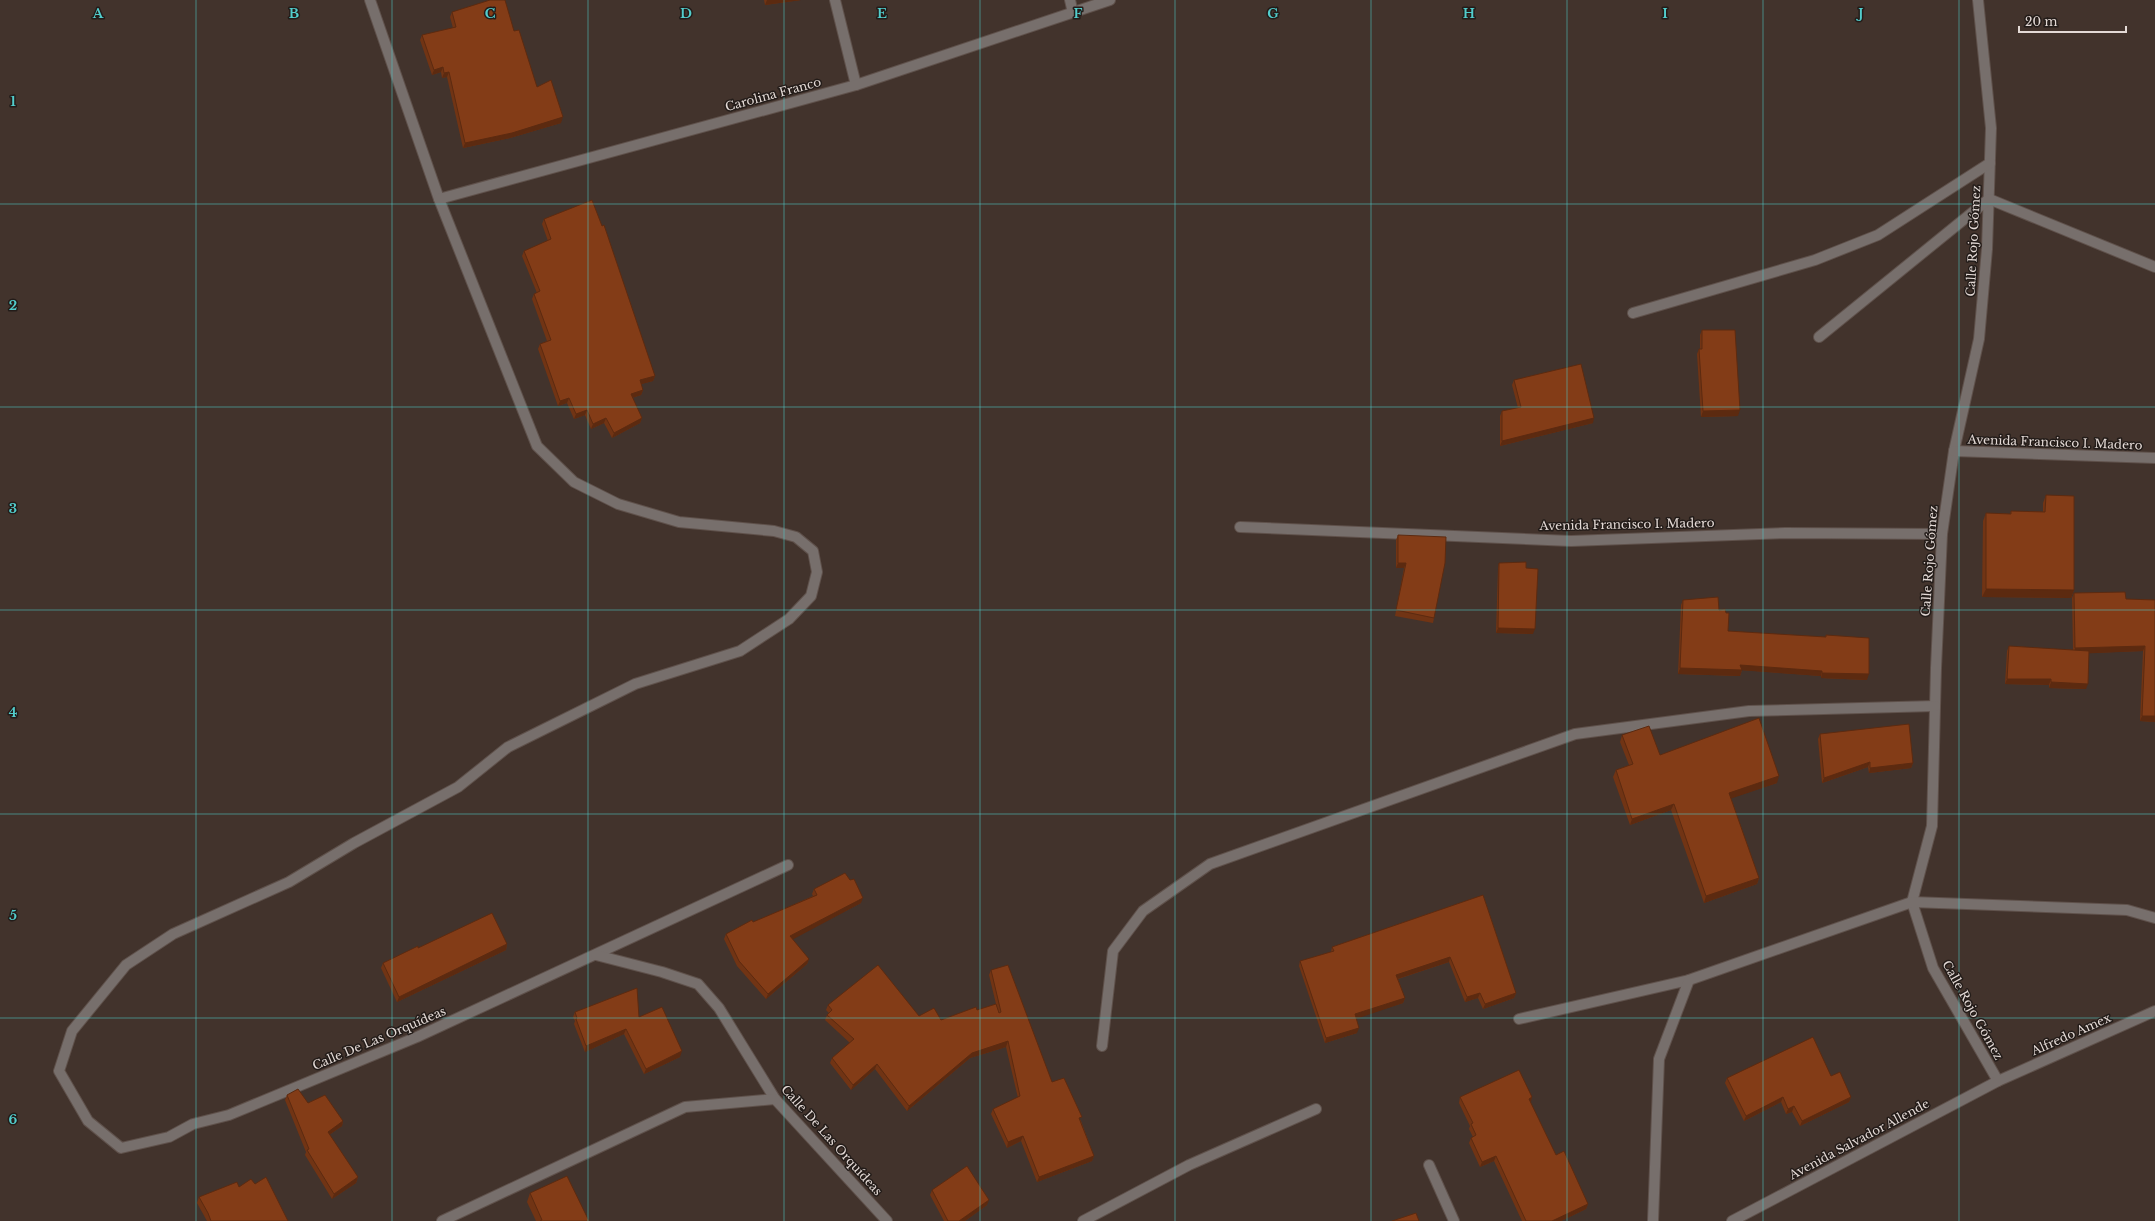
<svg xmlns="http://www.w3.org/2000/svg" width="2155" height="1221" font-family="'Libre Baskerville',serif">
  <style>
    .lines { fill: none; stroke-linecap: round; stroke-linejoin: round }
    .minor-casing { stroke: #5f514b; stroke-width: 12 }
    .minor { stroke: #776f6c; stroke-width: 10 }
    .wall { fill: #713414 }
    .shaded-wall { fill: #5c2a10 }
    .building { fill: #833c17; stroke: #5c2a10 }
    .grid { fill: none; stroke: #52cdcc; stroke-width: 1; stroke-opacity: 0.55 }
    .labels { text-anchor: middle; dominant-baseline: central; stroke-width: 3; stroke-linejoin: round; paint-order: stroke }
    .street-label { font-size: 12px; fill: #e4dad6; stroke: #231c19 }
    .grid-label { font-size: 13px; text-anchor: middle; font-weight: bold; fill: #52cdcc; stroke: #231c19; stroke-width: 3; stroke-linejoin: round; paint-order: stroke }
  </style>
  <rect width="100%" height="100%" fill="#42332c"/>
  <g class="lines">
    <!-- minor casing -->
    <g class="minor-casing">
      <g id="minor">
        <path d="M370,0L439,199L537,446L574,482L618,504L679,522L774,531L796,537L813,551L817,572L811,596L789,619L740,651L635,684L508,747L458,787L354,843L289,882L173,934L126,965L72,1031L59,1071L88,1121L121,1148L169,1137L193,1124L229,1115L417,1037L788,865"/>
        <path d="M835,0L856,85"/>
        <path d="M1070,0L1073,13"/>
        <path d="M1978,0L1991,128L1987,249L1979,339L1954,451L1942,534L1936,668L1932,826L1912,902L1933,968L1998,1081"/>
        <path d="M439,199L856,85L1110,0"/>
        <path d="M1633,313L1815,260L1878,235L1990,163"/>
        <path d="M1819,337L1989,199L2155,267"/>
        <path d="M1954,451L2155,458"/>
        <path d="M1240,527L1571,541L1785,533L1942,534"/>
        <path d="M596,955L662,972L698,984L719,1008L775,1099L887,1221"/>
        <path d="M1519,1019L1689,980L1912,902L2127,910L2155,918"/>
        <path d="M1102,1046L1113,951L1143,911L1210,864L1575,734L1749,711L1935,706"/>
        <path d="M1429,1165L1454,1221"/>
        <path d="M442,1221L685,1107L775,1099"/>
        <path d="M1083,1221L1189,1165L1316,1109"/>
        <path d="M1653,1221L1659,1059L1689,980"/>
        <path d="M1732,1221L1998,1081L2155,1011"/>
      </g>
    </g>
    <!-- minor -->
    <use href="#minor" class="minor"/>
  </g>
  <!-- wall -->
  <g class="wall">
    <path d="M764,0H801L765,5Z"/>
    <path d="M452,12L514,31L537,87L561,123L510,138L463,148L447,77L442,78L441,72L432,75L420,40L422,35L453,28L450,17Z"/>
    <path d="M544,219L655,376L653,381L641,384L643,390L641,395L632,398L642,418L640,423L612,438L604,423L591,429L585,415L574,419L567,403L558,406L538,349L540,344L547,341L532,299L534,294L537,293L522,256L524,251L548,241L542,224Z"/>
    <path d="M1702,330L1738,416L1701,417L1697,354L1699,349H1700V335Z"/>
    <path d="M1514,380L1593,423L1500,446V416L1502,411L1518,408L1512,385Z"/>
    <path d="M2046,495L2074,590L2071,598L1982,597L1983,521L1986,513L2010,514L2011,511L2043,512V503Z"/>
    <path d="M1398,535L1434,618L1433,623L1395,616L1404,568H1396V540Z"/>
    <path d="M1499,563L1526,568L1533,634L1496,633L1498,568Z"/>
    <path d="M2074,593L2126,599L2155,600V722L2140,721L2143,651L2089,653L2086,689L2049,688V685L2005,684L2007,651L2009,646L2073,650L2072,598Z"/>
    <path d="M1683,600L1719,610L1728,631L1825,637L1826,635L1867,680L1821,678V676L1742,670L1740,676L1678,674L1681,605Z"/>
    <path d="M1820,734L1913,763L1911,768L1869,773L1868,767L1822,783L1818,739Z"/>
    <path d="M1622,735L1660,755L1777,783L1731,798L1759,878L1757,884L1704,903L1671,810L1630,825L1613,777L1616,770L1629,765L1620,742Z"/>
    <path d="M814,889L861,903L792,939L809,959L807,964L766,999L737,966L724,939L726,934L813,896L812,894Z"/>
    <path d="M1483,895L1516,993L1514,998L1483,1009L1478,998L1465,1002L1449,962L1398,979L1405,998L1403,1003L1356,1018L1357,1033L1325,1043L1299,966L1300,961L1331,952L1332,947Z"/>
    <path d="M507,944L506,950L397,1002L381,968L383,963L418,948Z"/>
    <path d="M991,970L1052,1082L1081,1121L1094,1156L1092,1161L1037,1182L1021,1141L1007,1148L991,1114L993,1109L1018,1098L1006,1047L970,1058L907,1111L875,1069L851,1090L830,1063L832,1058L850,1043L825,1020L827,1015L829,1013L826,1010L828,1005L919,1016L941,1020L977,1010L996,1004L989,975Z"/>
    <path d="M575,1012L639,1017L680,1057L644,1074L624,1034L585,1052L574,1024L575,1021L573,1017Z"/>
    <path d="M1831,1076L1851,1097L1849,1102L1800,1126L1792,1112L1786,1114L1781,1102L1744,1121L1725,1083L1727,1078Z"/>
    <path d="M287,1095L308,1103L343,1121L342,1126L329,1135L358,1177L356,1183L332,1199L305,1155L306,1152L285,1100Z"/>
    <path d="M1460,1097H1532L1530,1102L1556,1155L1588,1204L1586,1209L1561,1221H1522L1494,1161L1480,1167L1469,1143L1471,1138L1473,1137L1469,1129L1470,1126L1459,1103Z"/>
    <path d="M255,1184L288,1221H207L197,1203L199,1197L239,1187Z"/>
    <path d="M932,1190L987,1205L965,1221H944L930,1195Z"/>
    <path d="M530,1193L589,1221H536L527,1202Z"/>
  </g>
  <!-- shaded-wall -->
  <g class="shaded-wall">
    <path d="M767,0H801L765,5Z"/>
    <path d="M443,67L441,72L432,75L434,70Z"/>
    <path d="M449,72L447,77L442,78L444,73Z"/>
    <path d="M563,117L561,123L510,138L463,148L465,143Z"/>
    <path d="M655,376L653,381L638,385L640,380Z"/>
    <path d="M643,390L641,395L629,399L631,394Z"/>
    <path d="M569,398L567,403L558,406L560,401Z"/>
    <path d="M587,410L585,415L574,419L576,414Z"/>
    <path d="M1740,410L1738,416L1701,417L1703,411Z"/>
    <path d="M606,418L604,423L591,429L593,424Z"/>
    <path d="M642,418L640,423L612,438L614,433Z"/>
    <path d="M1594,418L1593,423L1500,446L1502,441Z"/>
    <path d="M1398,563H1406L1404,568H1396Z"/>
    <path d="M1986,589L2074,590L2071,598L1982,597Z"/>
    <path d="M1498,628L1535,629L1533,634L1496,633Z"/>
    <path d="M2145,646L2143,651L2074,654L2075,648Z"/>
    <path d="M1740,665L1822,671L1821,676L1738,670Z"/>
    <path d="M1680,668L1742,670L1740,676L1678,674Z"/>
    <path d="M1822,673L1869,674L1867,680L1821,678Z"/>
    <path d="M2007,679H2051L2049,685L2005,684Z"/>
    <path d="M2051,682L2088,684L2086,689L2049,688Z"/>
    <path d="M2142,716H2155V722L2140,721Z"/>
    <path d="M1870,762L1868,767L1822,783L1824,778Z"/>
    <path d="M1913,763L1911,768L1869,773L1870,768Z"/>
    <path d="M1779,776L1777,783L1727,800L1729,793Z"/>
    <path d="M1674,804L1671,810L1630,825L1632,819Z"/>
    <path d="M1759,878L1757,884L1704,903L1706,896Z"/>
    <path d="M863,898L861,903L788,942L790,936Z"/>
    <path d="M507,944L506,950L397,1002L399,997Z"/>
    <path d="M1450,957L1449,962L1394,980L1396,975Z"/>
    <path d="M809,959L807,964L766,999L768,994Z"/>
    <path d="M1480,993L1478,998L1465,1002L1467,997Z"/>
    <path d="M1516,993L1514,998L1483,1009L1485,1004Z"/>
    <path d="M1405,998L1403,1003L1353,1020L1355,1014Z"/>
    <path d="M1359,1028L1357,1033L1325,1043L1326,1038Z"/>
    <path d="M626,1029L624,1034L585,1052L586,1046Z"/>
    <path d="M1008,1041L1006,1047L970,1058L907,1111L909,1106L972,1053Z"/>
    <path d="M682,1051L680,1057L644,1074L646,1069Z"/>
    <path d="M877,1064L875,1069L851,1090L853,1085Z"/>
    <path d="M1532,1097L1531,1102L1527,1104L1529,1099Z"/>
    <path d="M1783,1097L1781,1102L1744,1121L1746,1116Z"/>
    <path d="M1851,1097L1849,1102L1800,1126L1802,1121Z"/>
    <path d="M1794,1106L1792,1112L1786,1114L1788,1109Z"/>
    <path d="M343,1121L342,1126L326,1137L328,1132Z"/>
    <path d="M1023,1136L1021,1141L1007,1148L1008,1142Z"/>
    <path d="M1094,1156L1092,1161L1037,1182L1039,1177Z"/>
    <path d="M1496,1156L1494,1161L1480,1167L1482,1162Z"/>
    <path d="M358,1177L356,1183L332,1199L334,1194Z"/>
    <path d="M989,1200L987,1205L965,1221H959Z"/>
    <path d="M1588,1204L1586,1209L1561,1221H1552Z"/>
  </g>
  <!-- building -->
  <g class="building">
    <path d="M490,0H505L514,31L519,30L537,87L551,80L563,117L512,133L465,143L449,72L444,73L443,67L434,70L422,35L456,27L452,12Z"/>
    <path d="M592,200L602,226L604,225L655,376L640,380L643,390L631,394L642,418L614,433L606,418L593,424L587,410L576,414L569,398L560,401L540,344L551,340L534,294L540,291L524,251L551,239L544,219Z"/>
    <path d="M1702,330H1735L1740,410L1703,411L1699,349H1702Z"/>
    <path d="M1581,364L1594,418L1502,441V411L1521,407L1514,380Z"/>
    <path d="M2046,495L2074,496V590L1986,589V513L2011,514V511L2045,512Z"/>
    <path d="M1398,535L1446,537L1445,563L1434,618L1396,610L1406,563H1398Z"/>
    <path d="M1526,562V568L1538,569L1535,629L1498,628L1499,563Z"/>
    <path d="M2125,592L2126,599L2155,600V716H2142L2145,646L2075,648L2074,593Z"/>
    <path d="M1718,597L1719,610L1725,609L1726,613H1729L1728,631L1826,637V635L1869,638V674L1822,673V671L1740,665L1742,670L1680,668L1683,600Z"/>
    <path d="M2009,646L2089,651L2088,684L2051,682V679H2007Z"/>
    <path d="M1759,718L1779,776L1729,793L1759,878L1706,896L1674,804L1632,819L1616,770L1633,764L1622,735L1649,726L1660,755Z"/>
    <path d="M1909,724L1913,763L1870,768V762L1824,778L1820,734Z"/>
    <path d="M845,873L850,880L854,879L863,898L790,936L809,959L768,994L739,961L726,934L752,920L753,922L817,895L814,889Z"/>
    <path d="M1483,895L1516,993L1485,1004L1480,993L1467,997L1450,957L1396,975L1405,998L1355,1014L1359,1028L1326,1038L1300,961L1334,951L1332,947Z"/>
    <path d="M492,913L507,944L399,997L383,963L418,946V948Z"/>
    <path d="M878,965L919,1016L934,1008L941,1020L976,1007L977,1010L996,1004L999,1013L1001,1012L991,970L1008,965L1052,1082L1064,1078L1082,1117L1079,1118L1094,1156L1039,1177L1023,1136L1008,1142L993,1109L1020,1096L1008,1041L972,1053L909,1106L877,1064L853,1085L832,1058L854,1039L827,1015L832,1010L828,1005Z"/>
    <path d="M637,988L639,1017L662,1007L682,1051L646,1069L626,1029L586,1046L576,1019L577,1018L575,1012Z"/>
    <path d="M1813,1037L1831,1076L1840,1072L1851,1097L1802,1121L1794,1106L1788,1109L1783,1097L1746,1116L1727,1078Z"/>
    <path d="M1519,1070L1532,1097L1529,1099L1556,1155L1564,1151L1588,1204L1552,1221H1526L1496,1156L1482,1162L1471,1138L1476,1135L1471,1124L1473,1123L1460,1097Z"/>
    <path d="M298,1089L308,1103L325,1095L343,1121L328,1132L358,1177L334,1194L307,1150L309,1149L287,1095Z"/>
    <path d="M967,1166L989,1200L959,1221H948L932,1190Z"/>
    <path d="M567,1176L589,1221H540L542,1220L530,1193Z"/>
    <path d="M266,1177L288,1221H211L208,1213L199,1197L237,1182L239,1187L251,1179L255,1184Z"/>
    <path d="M1416,1213L1419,1221H1392Z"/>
  </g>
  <!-- grid -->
  <path class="grid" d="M196,0V1221M392,0V1221M588,0V1221M784,0V1221M980,0V1221M1175,0V1221M1371,0V1221M1567,0V1221M1763,0V1221M1959,0V1221M0,204H2155M0,407H2155M0,610H2155M0,814H2155M0,1018H2155"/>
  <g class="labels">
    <!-- street labels -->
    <g class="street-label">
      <text transform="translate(773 94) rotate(-15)">Carolina Franco</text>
      <text transform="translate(1973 241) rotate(-87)">Calle Rojo Gómez</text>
      <text transform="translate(2055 442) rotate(2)">Avenida Francisco I. Madero</text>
      <text transform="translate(1627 524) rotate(-1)">Avenida Francisco I. Madero</text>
      <text transform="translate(1929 561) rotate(-86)">Calle Rojo Gómez</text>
      <text transform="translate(1973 1010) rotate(61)">Calle Rojo Gómez</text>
      <text transform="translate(2071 1034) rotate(-24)">Alfredo Amex</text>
      <text transform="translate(379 1038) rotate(-23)">Calle De Las Orquídeas</text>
      <text transform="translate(1859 1139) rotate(-28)">Avenida Salvador Allende</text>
      <text transform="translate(832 1140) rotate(48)">Calle De Las Orquídeas</text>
    </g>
  </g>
  <g class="grid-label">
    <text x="98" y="18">A</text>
    <text x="294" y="18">B</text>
    <text x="490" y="18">C</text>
    <text x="686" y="18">D</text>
    <text x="882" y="18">E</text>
    <text x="1078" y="18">F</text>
    <text x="1273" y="18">G</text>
    <text x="1469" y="18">H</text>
    <text x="1665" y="18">I</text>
    <text x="1861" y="18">J</text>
    <text x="13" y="106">1</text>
    <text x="13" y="310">2</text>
    <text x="13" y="513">3</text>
    <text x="13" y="717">4</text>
    <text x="13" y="920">5</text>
    <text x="13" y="1124">6</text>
  </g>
  <!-- scale -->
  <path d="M2019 26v6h107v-6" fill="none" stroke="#e4dad6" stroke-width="2"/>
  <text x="2025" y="26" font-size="12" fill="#e4dad6" stroke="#231c19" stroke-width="3" paint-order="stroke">20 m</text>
</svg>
